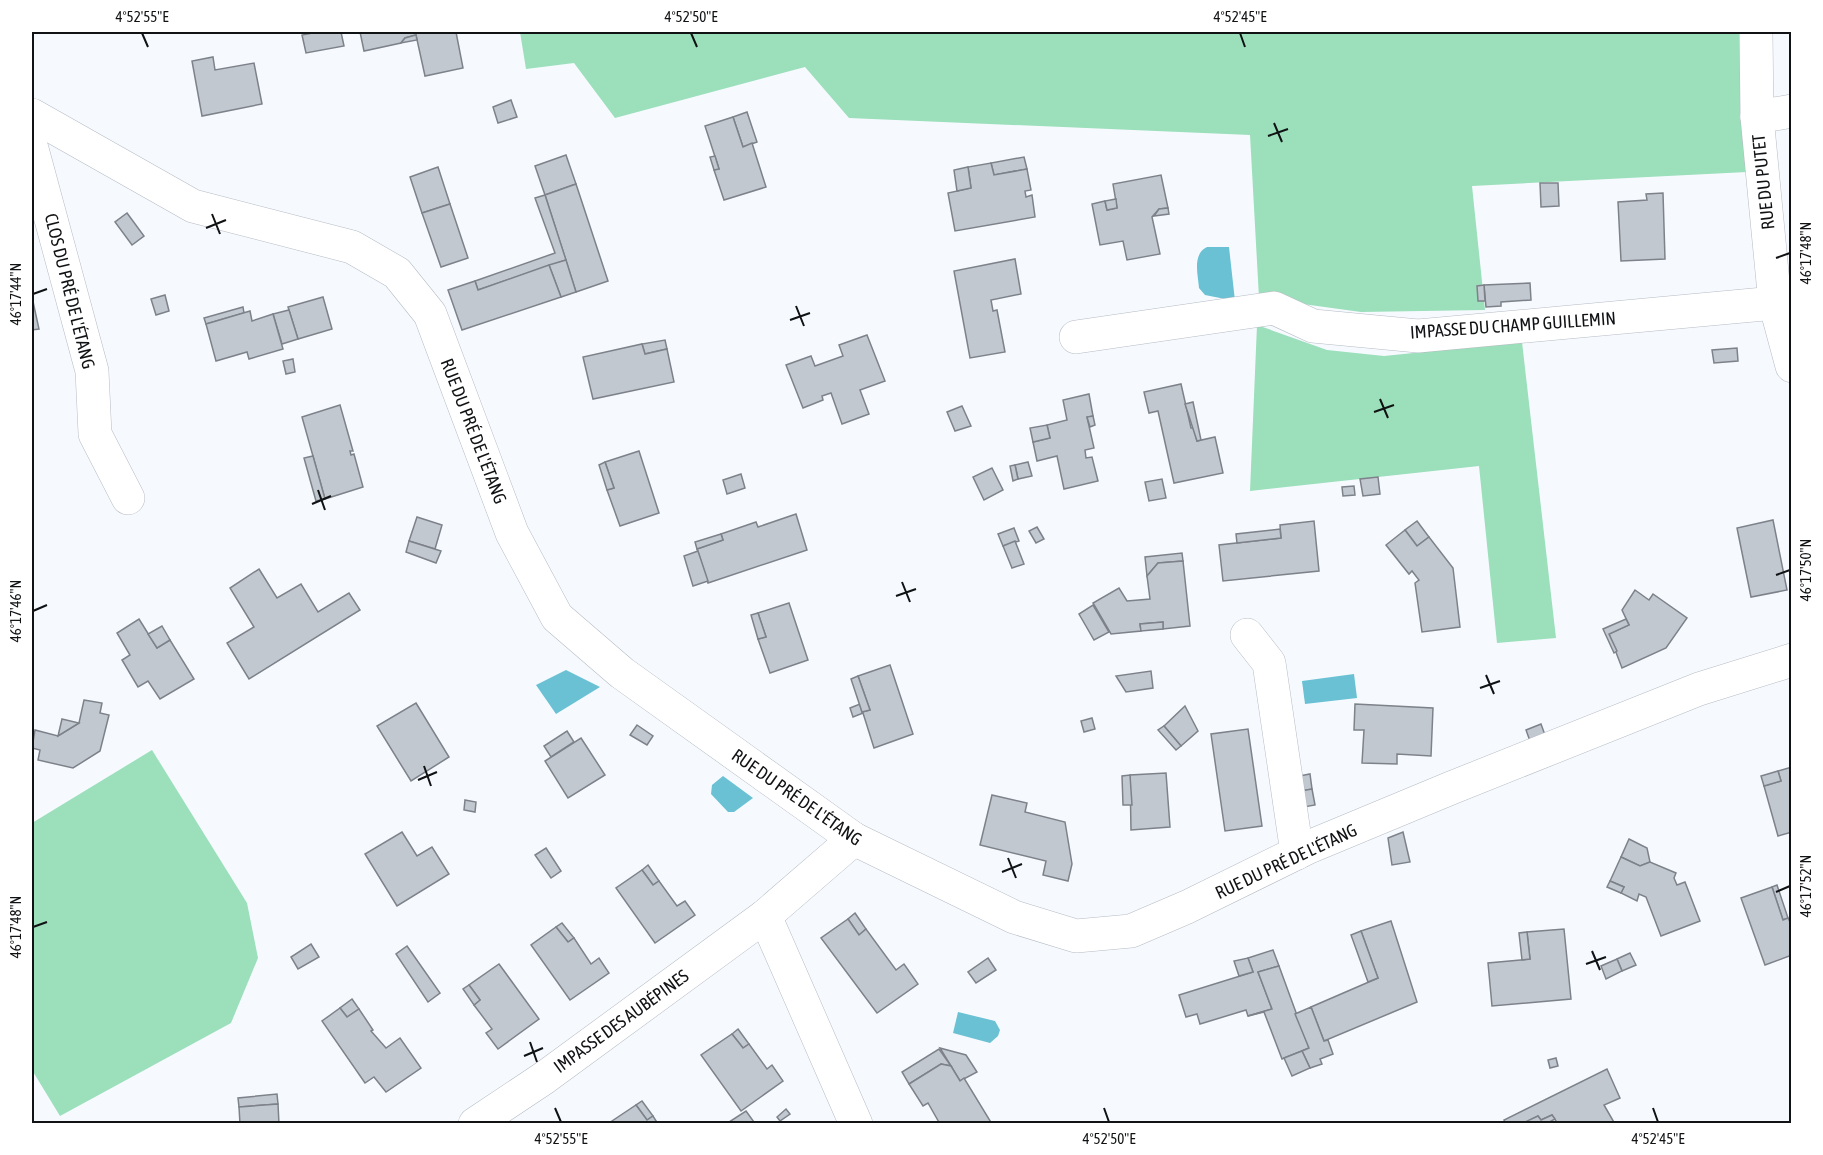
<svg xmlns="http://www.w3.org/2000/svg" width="1823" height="1155" font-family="'Asap Condensed',sans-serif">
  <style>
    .green { fill: #9bdfbb }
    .water { fill: #69c1d3 }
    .building { fill: #c2c8d0; stroke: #7d828a; stroke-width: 1.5 }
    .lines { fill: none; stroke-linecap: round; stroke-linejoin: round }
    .minor-casing { stroke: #b6bcc4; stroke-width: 34 }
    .minor { stroke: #fff; stroke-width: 33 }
    .ticks { fill: none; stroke: #101214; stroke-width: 2 }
    .labels { text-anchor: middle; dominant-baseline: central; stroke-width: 6; stroke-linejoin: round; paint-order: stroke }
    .street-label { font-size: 18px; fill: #101214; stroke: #fff }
    .neatline { fill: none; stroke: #101214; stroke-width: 2 }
    .ticks-label { font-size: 15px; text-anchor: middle; fill: #101214 }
  </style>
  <rect width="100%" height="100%" fill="#f6faff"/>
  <!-- green -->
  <g class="green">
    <path d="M520,32H1744L1747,172L1472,186L1485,310L1361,312L1259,298L1250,135L849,118L805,67L615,118L574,63L526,69Z"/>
    <path d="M1257,325L1327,350L1384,356L1522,342L1556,638L1497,643L1479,466L1250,491Z"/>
    <path d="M152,750L247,903L258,958L231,1023L60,1116L32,1070V823Z"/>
  </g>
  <!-- water -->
  <g class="water">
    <path d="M1207,247H1229L1235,301L1205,295L1199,288C1198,275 1192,254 1207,247Z"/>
    <path d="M566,670L600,687L556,714L536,685Z"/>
    <path d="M1354,674L1357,698L1305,704L1302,681Z"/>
    <path d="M723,776L753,798L734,812H728L711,794L712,785Z"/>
    <path d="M958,1012L995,1021L1000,1030L998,1036L990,1043L953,1033Z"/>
  </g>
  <!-- building -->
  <g class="building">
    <path d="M318,32H341L344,46L306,53L302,35Z"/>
    <path d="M360,32H456L463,68L425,76L416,35L405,38L401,43L364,51Z"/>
    <path d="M416,35L417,40L401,43L405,38Z"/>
    <path d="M213,57L215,70L254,63L262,104L202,116L192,61Z"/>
    <path d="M511,100L517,117L498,123L493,107Z"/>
    <path d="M747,112L757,142L743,147L733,117Z"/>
    <path d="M733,117L743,147L752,143L766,187L724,200L714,170L719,169L705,126Z"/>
    <path d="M566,155L576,184L545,195L535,166Z"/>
    <path d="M715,156L719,169L714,170L710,157Z"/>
    <path d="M1024,157L1027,169L994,175L991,163Z"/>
    <path d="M991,163L994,175L1027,169L1031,190L1025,191L1026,197L1032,195L1035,217L955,231L948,193L971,188L968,167Z"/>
    <path d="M438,167L450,204L422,213L410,177Z"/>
    <path d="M968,167L971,188L957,191L954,170Z"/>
    <path d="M1161,175L1168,208L1159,209L1152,217L1160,254L1127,260L1123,241L1100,245L1092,204L1105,201L1107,210L1117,208L1113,184Z"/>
    <path d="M1540,183H1558L1559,206L1541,207Z"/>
    <path d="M576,184L608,281L576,292L545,195Z"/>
    <path d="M1663,193L1665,259L1621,261L1618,202L1647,200L1646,194Z"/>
    <path d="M545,195L566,260L478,290L475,281L555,253L535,198Z"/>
    <path d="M1116,199L1117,208L1107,210L1105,201Z"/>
    <path d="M450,204L468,258L441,267L422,213Z"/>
    <path d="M1168,208L1169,214L1154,216L1159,209Z"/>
    <path d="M127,213L144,236L132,245L115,222Z"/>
    <path d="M1015,259L1021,294L991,300L993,311L997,310L1005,352L970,358L954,271Z"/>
    <path d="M566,260L576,292L561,297L549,265Z"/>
    <path d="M549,265L561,297L462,330L448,290L475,281L478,290Z"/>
    <path d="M1530,283L1531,300L1501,302V306L1486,307L1484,285Z"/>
    <path d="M1484,285L1485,301H1478L1477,286Z"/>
    <path d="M165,295L169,311L156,315L151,299Z"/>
    <path d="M32,297L39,329L32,330Z"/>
    <path d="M323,297L332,329L298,339L288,307Z"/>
    <path d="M243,307L244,313L206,324L204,318Z"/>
    <path d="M289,310L298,339L282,344L273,314Z"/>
    <path d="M250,311L252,321L273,314L283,349L249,359L247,352L216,361L206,324Z"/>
    <path d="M867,335L885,381L860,390L869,414L842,424L831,393L822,396L823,400L803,408L786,365L811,356L815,366L843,356L839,345Z"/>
    <path d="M665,340L667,349L645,354L642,344Z"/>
    <path d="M642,344L645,354L667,349L674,382L593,399L583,357Z"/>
    <path d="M1737,348L1738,361L1714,363L1712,350Z"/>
    <path d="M293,359L295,372L286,374L283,361Z"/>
    <path d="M1181,384L1191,428H1194L1197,441L1215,437L1223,473L1174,483L1158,411L1149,413L1144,392Z"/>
    <path d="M1089,394L1093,416L1087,417L1094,448L1085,450L1086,458L1092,457L1098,481L1064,489L1057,456L1037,461L1033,442L1050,438L1047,425L1067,420L1063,400Z"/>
    <path d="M1193,402L1201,440L1197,441L1185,404Z"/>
    <path d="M340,405L353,451H350L351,455L354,454L363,487L325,499L302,417Z"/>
    <path d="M962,406L971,426L955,431L947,412Z"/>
    <path d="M1093,416L1095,425L1090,427L1087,417Z"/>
    <path d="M1047,425L1050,438L1033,442L1030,428Z"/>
    <path d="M639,451L659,513L620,526L607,490L614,488L605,462Z"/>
    <path d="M313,456L325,499L316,501L304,458Z"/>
    <path d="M605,462L614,488L607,490L599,465Z"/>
    <path d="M1028,462L1032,476L1018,479L1015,465Z"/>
    <path d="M1015,465L1018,479L1013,481L1010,466Z"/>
    <path d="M992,468L1003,490L984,500L973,477Z"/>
    <path d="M741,474L745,488L727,494L723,480Z"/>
    <path d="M1378,477L1380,494L1363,496L1360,479Z"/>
    <path d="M1162,479L1166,498L1149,501L1145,482Z"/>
    <path d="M1354,486L1355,495L1343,496L1342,487Z"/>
    <path d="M796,514L807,550L708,583L697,549L723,540L721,534L756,522L758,527Z"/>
    <path d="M417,517L442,525L435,549L409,541Z"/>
    <path d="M1773,520L1787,590L1751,597L1737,528Z"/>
    <path d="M1314,521L1319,571L1223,581L1219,545L1281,538L1280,525Z"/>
    <path d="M1417,521L1429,537L1417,546L1405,530Z"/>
    <path d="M1037,527L1044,539L1036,543L1029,531Z"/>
    <path d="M1014,528L1019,541L1003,546L998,534Z"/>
    <path d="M1280,529L1281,538L1237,543L1236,534Z"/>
    <path d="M1405,530L1417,546L1429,537L1453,568L1460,627L1422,632L1415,583L1419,580L1412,571L1409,574L1386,545Z"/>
    <path d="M721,534L723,540L697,549L695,542Z"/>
    <path d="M409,541L441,551L436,563L406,552Z"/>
    <path d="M1015,541L1024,564L1012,568L1003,546Z"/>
    <path d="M698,551L708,581L693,586L684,556Z"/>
    <path d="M1182,553L1183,561L1158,563L1147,576L1145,557Z"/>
    <path d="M1183,561L1190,626L1163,629V622L1140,624L1141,631L1111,634L1093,603L1119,588L1127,601L1150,599L1147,576L1158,563Z"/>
    <path d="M259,569L277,598L301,584L318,612L349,593L360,610L249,679L227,643L254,627L230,588Z"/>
    <path d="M1635,590L1649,600L1653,594L1687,618L1666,648L1622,668L1609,634L1629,625L1622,610Z"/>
    <path d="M789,603L808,660L770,673L758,639L766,637L758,613Z"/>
    <path d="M1093,605L1109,632L1094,640L1079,614Z"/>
    <path d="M758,613L766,637L758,639L751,615Z"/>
    <path d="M139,619L157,648L170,640L194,679L160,699L148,681L138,687L122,660L130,655L117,633Z"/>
    <path d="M1626,619L1629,625L1609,634L1617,651L1614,653L1603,629Z"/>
    <path d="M1163,622V629L1141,631L1140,624Z"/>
    <path d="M162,626L170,640L157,648L148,634Z"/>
    <path d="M890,665L913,734L874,748L863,713L853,717L850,708L860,704L862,712L870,710L858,676Z"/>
    <path d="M1151,671L1153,688L1126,692L1116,676Z"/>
    <path d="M858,676L870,710L862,712L851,679Z"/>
    <path d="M84,700L102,703L100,713L109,715L100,751L73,768L38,760L40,750L32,748L35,730L58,736L79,723Z"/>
    <path d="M416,703L449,757L411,781L377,726Z"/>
    <path d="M1355,704L1433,708L1431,756L1397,754V764L1362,763L1364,730H1354Z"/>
    <path d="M1185,706L1198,731L1181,746L1164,726Z"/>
    <path d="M1092,718L1095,729L1084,732L1081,721Z"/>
    <path d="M62,719L79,723L58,736Z"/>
    <path d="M1541,724L1545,735L1530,741L1526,730Z"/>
    <path d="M637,725L653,736L647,745L630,735Z"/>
    <path d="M1164,726L1181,746L1176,750L1158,730Z"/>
    <path d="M1248,729L1262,826L1225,831L1211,734Z"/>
    <path d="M567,731L574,742L551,757L544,746Z"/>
    <path d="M581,738L605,775L568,798L545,761Z"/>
    <path d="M1792,767V832L1778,836L1764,786L1781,781L1778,771Z"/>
    <path d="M1778,771L1781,781L1764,786L1761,776Z"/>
    <path d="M1166,773L1170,827L1131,830L1130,775Z"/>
    <path d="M1310,774L1312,789L1301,791L1299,776Z"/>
    <path d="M1130,775L1132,805H1123L1122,776Z"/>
    <path d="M1312,789L1315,805L1304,807L1301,791Z"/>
    <path d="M992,795L1027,803L1025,812L1065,822L1072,864L1068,881L1043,875L1046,861L980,845Z"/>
    <path d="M465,800L476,802L475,812L464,810Z"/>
    <path d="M402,832L417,856L432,847L449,874L397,906L365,854Z"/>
    <path d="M1403,832L1410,862L1392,865L1388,838Z"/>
    <path d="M1629,839L1647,848L1650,862L1640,866L1621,857Z"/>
    <path d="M546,848L561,871L551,878L535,855Z"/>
    <path d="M1621,857L1640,866L1650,862L1676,873L1674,878L1677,885L1685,882L1700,921L1661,936L1646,897L1639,894L1637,901L1621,893L1624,887L1610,881Z"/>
    <path d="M648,865L659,881L653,885L642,870Z"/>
    <path d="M642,870L653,885L659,881L677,906L685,901L695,915L655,943L616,888Z"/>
    <path d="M1610,881L1624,887L1621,893L1607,887Z"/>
    <path d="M1777,885L1788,918L1783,920L1772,887Z"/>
    <path d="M1772,887L1783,920L1788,918L1792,926V955L1765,965L1741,898Z"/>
    <path d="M855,913L866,929L859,935L848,919Z"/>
    <path d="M848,919L859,935L866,929L896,970L904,964L918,984L877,1013L821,938Z"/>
    <path d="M1391,921L1417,1002L1324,1041L1311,1007L1378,978L1361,931Z"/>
    <path d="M562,923L574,938L568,942L556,927Z"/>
    <path d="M556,927L568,942L574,938L591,964L599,958L609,973L570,1000L531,945Z"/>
    <path d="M1564,929L1571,999L1492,1006L1488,963L1530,959L1527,932Z"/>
    <path d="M1361,931L1378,978L1368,982L1351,935Z"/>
    <path d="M1527,932L1530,959L1522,960L1519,933Z"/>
    <path d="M311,944L319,957L298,969L291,957Z"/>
    <path d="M407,946L440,993L428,1002L396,954Z"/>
    <path d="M1273,950L1279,966L1258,972L1272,1009L1248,1016L1246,1010L1200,1024L1197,1014L1186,1017L1179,995L1253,972L1248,958Z"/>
    <path d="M1630,953L1636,965L1622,971L1617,959Z"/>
    <path d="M988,958L996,970L976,983L968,972Z"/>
    <path d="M1248,958L1253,972L1239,976L1234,961Z"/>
    <path d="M1617,959L1622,971L1606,979L1601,966Z"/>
    <path d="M499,964L539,1019L498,1049L486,1033L492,1029L474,1005L480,1000L469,985Z"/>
    <path d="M1279,966L1309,1048L1282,1059L1264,1012L1248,1016L1272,1009L1258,972Z"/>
    <path d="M469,985L480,1000L474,1005L463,989Z"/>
    <path d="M352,999L359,1009L347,1017L340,1008Z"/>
    <path d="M1311,1007L1324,1041L1328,1040L1333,1054L1320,1059L1322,1064L1310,1068L1302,1051L1309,1048L1295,1014Z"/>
    <path d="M340,1008L347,1017L359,1009L373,1030L371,1031L386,1048L400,1038L421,1068L386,1092L374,1077L365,1083L322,1021Z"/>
    <path d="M738,1029L749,1044L743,1048L732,1034Z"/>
    <path d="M732,1034L743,1048L749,1044L767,1069L772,1065L783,1081L741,1111L701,1055Z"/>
    <path d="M940,1048L966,1055L977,1072L960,1081Z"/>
    <path d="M939,1049L951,1066L941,1064L909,1084L902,1072Z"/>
    <path d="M1302,1051L1310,1068L1292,1076L1284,1058Z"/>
    <path d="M1556,1058L1558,1066L1550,1068L1548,1060Z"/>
    <path d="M941,1064L951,1066L960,1081L964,1078L992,1124H940L928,1103L923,1106L909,1084Z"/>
    <path d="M1607,1069L1620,1098L1604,1105L1615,1124H1558L1552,1115L1541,1120L1538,1116L1523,1124H1506L1504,1120Z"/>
    <path d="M277,1094L278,1104L239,1107L238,1098Z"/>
    <path d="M642,1101L653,1116L647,1120L636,1105Z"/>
    <path d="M278,1104L279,1124H240L239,1107Z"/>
    <path d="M636,1105L647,1120L653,1116L658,1124L609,1123Z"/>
    <path d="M786,1109L790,1114L780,1121L777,1117Z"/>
    <path d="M746,1111L754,1122L730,1124L729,1122Z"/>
    <path d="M1552,1115L1555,1119L1546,1124L1523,1123L1538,1116L1541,1120Z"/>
  </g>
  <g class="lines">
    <!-- minor casing -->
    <g class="minor-casing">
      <g id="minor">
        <path d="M1756,32L1757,117L1775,303L1792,366"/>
        <path d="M32,115L193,206L352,247L397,273L430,314L512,533L557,617L622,673L854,839L1014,917L1076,936L1131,931L1187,907L1309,847L1451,788L1699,689L1792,660"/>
        <path d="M1757,117L1792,111"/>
        <path d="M32,149L92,371L95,434L128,498"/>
        <path d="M1076,337L1274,308L1313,326L1418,336L1775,303"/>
        <path d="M1247,635L1269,663L1297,853"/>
        <path d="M765,916L856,1124"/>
        <path d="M475,1124L544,1078L765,916L854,839"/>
      </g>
    </g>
    <!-- minor -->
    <use href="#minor" class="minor"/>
  </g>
  <!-- ticks -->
  <path class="ticks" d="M142,33L148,47M691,33L697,47M1240,33L1245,47M1274,123L1282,142M1268,136L1288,129M212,214L220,234M206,228L226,220M1776,258L1790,253M33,294L47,289M796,306L804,326M790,320L810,313M1380,399L1388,418M1374,412L1394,405M318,490L325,510M312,504L331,496M1776,575L1790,570M902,582L910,602M896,596L916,589M33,611L47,605M1486,675L1494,694M1480,688L1500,681M424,766L431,786M418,780L437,772M1008,858L1016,878M1002,872L1022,864M1776,892L1790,886M33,927L47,922M1592,951L1600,970M1586,964L1606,957M530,1042L537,1062M524,1056L543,1048M555,1108L561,1122M1104,1108L1109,1122M1653,1108L1658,1122"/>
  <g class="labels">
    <!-- street labels -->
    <g class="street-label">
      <text transform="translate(1763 182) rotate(-96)">RUE DU PUTET</text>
      <text transform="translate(70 291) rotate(76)">CLOS DU PRÉ DE L'ÉTANG</text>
      <text transform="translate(1513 325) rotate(-4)">IMPASSE DU CHAMP GUILLEMIN</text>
      <text transform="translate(474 431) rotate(69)">RUE DU PRÉ DE L'ÉTANG</text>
      <text transform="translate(797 797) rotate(35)">RUE DU PRÉ DE L'ÉTANG</text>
      <text transform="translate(1286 861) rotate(-25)">RUE DU PRÉ DE L'ÉTANG</text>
      <text transform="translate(621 1021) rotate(-36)">IMPASSE DES AUBÉPINES</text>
    </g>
  </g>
  <!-- border -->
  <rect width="1823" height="1155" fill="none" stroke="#ffffff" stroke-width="66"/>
  <rect x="33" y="33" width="1757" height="1089" class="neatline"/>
  <g class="ticks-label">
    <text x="142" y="22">4°52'55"E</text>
    <text x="691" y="22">4°52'50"E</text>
    <text x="1240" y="22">4°52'45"E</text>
    <text transform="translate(1806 253) rotate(-90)" y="5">46°17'48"N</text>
    <text transform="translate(16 294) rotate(-90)" y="5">46°17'44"N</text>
    <text transform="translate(1806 570) rotate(-90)" y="5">46°17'50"N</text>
    <text transform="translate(16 611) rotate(-90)" y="5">46°17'46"N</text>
    <text transform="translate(1806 886) rotate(-90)" y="5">46°17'52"N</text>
    <text transform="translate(16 927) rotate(-90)" y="5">46°17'48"N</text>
    <text x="561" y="1144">4°52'55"E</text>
    <text x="1109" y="1144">4°52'50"E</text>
    <text x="1658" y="1144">4°52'45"E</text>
  </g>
</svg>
